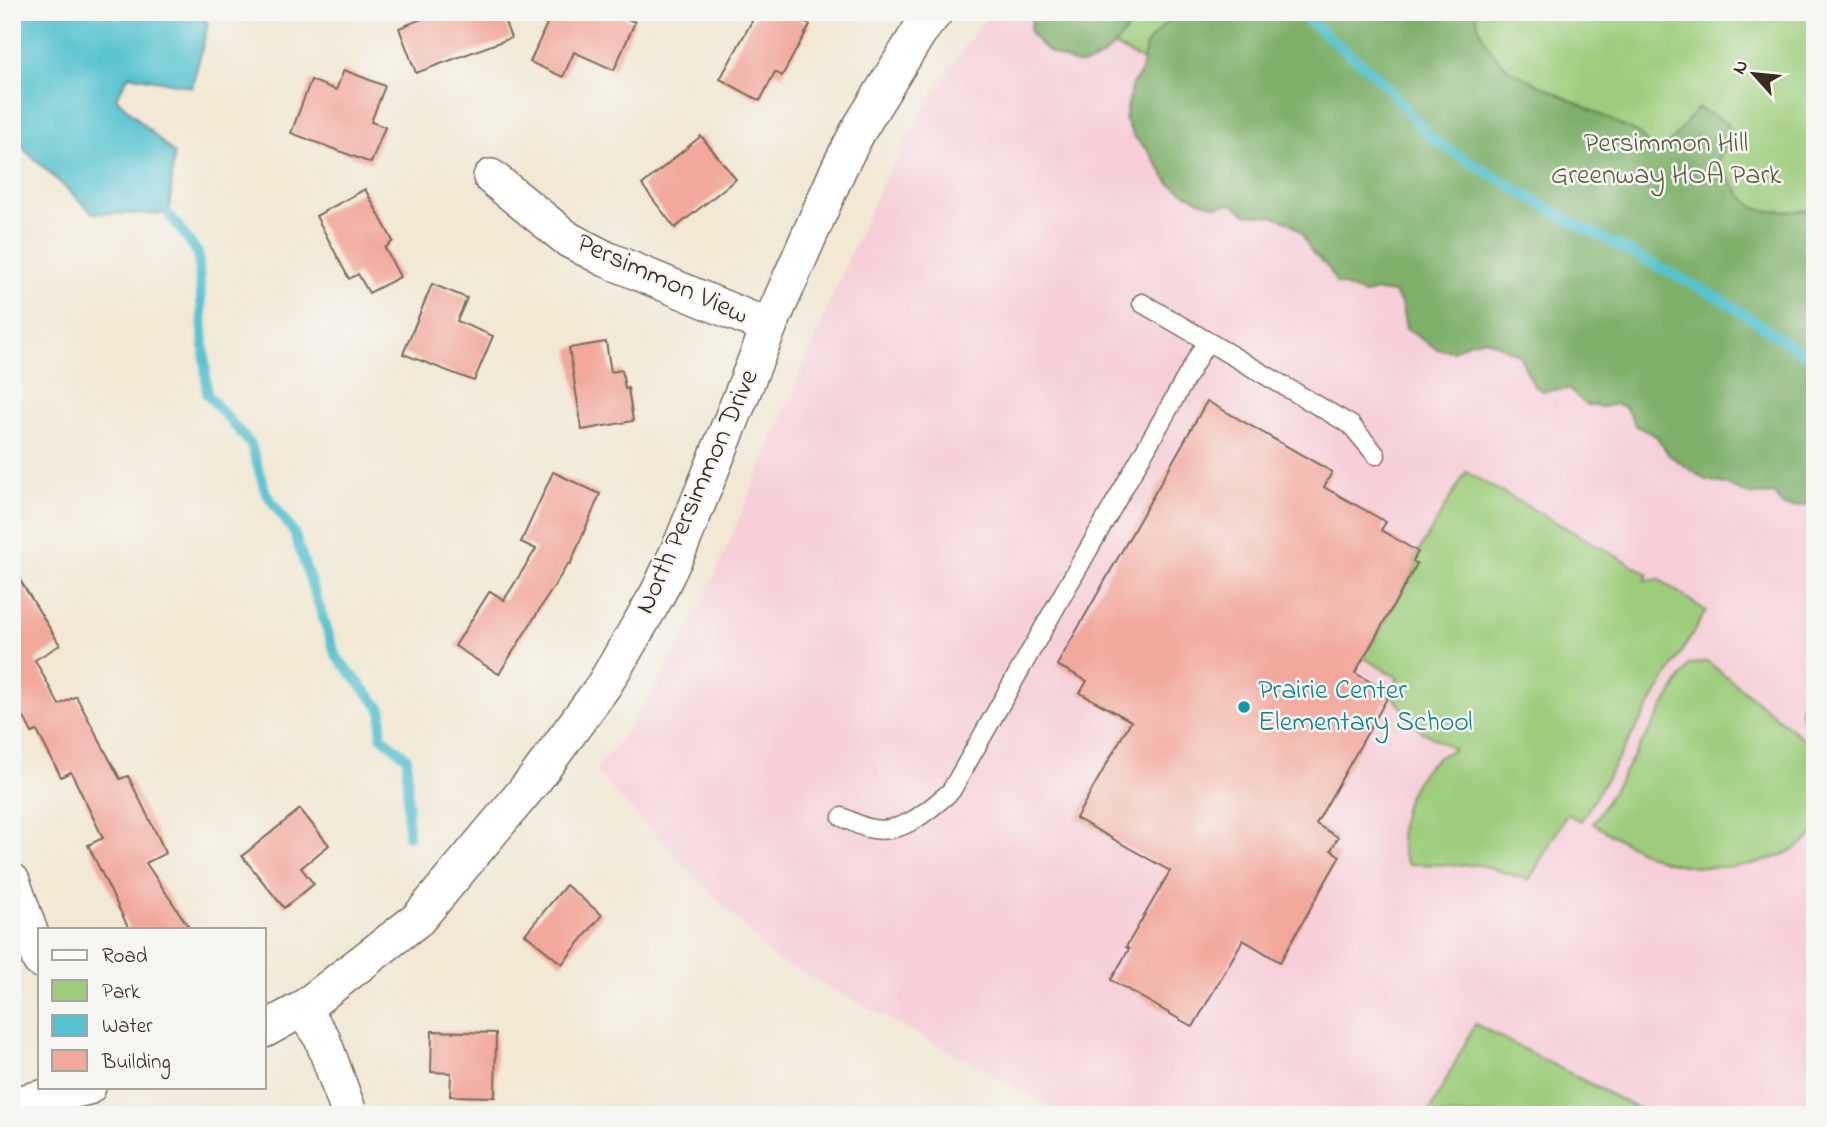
<svg xmlns="http://www.w3.org/2000/svg" width="1827" height="1127" font-family="'Indie Flower',sans-serif">
  <style>
    .built { fill: #f6cfd8 }
    .green { fill: #9dcd7b; stroke: #6c7c4c; stroke-width: 2 }
    .forest { fill: #7eb06b; stroke: #5c6d44; stroke-width: 2 }
    .water { fill: #57c3d0; stroke: #497677; stroke-width: 2 }
    .lines { fill: none; stroke-linecap: round; stroke-linejoin: round }
    .stream { stroke: #57c3d0; stroke-width: 10 }
    .building { fill: #f2a89b }
    .service-casing { stroke: #7b6c5e; stroke-width: 21 }
    .minor-casing { stroke: #7b6c5e; stroke-width: 38 }
    .service { stroke: #fff; stroke-width: 18 }
    .minor { stroke: #fff; stroke-width: 35 }
    .culture-dot { fill: #0f9aa8; stroke: #f6f6f2; stroke-width: 2.5 }
    .labels { text-anchor: middle; dominant-baseline: central; stroke-width: 5; stroke-linejoin: round; paint-order: stroke }
    .park-label { font-size: 28px; fill: #585b3a; stroke: #f6f6f2 }
    .street-label { font-size: 28px; fill: #3b2a1e; stroke: #f6f6f2 }
    .culture-label { font-size: 28px; fill: #0d838f; stroke: #f6f6f2; text-anchor: start }
  </style>
  <rect width="100%" height="100%" fill="#f6f6f2"/>
  <filter id="ink" filterUnits="userSpaceOnUse"><feTurbulence type="fractalNoise" baseFrequency=".0143" numOctaves="2"/><feDisplacementMap in="SourceGraphic" scale="14" xChannelSelector="R" yChannelSelector="G"/><feConvolveMatrix kernelMatrix="1 2 1 2 8 2 1 2 1" color-interpolation-filters="sRGB"/></filter>
  <filter id="wash" filterUnits="userSpaceOnUse"><feTurbulence type="fractalNoise" baseFrequency=".00686" numOctaves="4" result="noise"/><feDisplacementMap in="SourceGraphic" scale="28" xChannelSelector="R" yChannelSelector="G"/><feGaussianBlur stdDeviation="1.57" result="paint"/><feColorMatrix in="noise" values="0 0 0 0 0 0 0 0 0 0 0 0 0 0 0 0 0 1.4 0 .05"/><feComposite in="paint" operator="in"/></filter>
  <g filter="url(#wash)">
    <rect width="100%" height="100%" fill="#f2e8d4"/>
    <!-- built -->
    <path class="built" d="M989,12H1047L1815,400V1115H1069L772,957L595,771L627,731L658,685L715,576L852,250L884,180L941,81Z"/>
    <!-- green -->
    <g class="green">
      <path d="M1047,12H1815V400Z"/>
      <path d="M1466,472L1648,574L1645,580H1660L1706,611L1581,821L1567,814L1529,880L1480,865L1408,864C1390,832 1407,782 1435,760C1440,755 1448,753 1454,749L1421,731L1390,693L1398,678L1359,655L1365,645L1370,648L1417,565L1413,561Z"/>
      <path d="M1707,661L1815,748V832C1785,870 1699,875 1656,858C1634,849 1614,836 1593,824L1689,665Z"/>
      <path d="M1475,1024L1650,1115H1428Z"/>
    </g>
    <!-- forest -->
    <g class="forest">
      <path d="M1033,12H1139C1128,30 1104,66 1079,64C1074,63 1067,60 1063,58C1049,53 1037,43 1030,31Z"/>
      <path d="M1175,12H1475C1479,37 1492,54 1511,71L1640,134L1650,147L1664,148C1678,136 1686,121 1698,108L1728,123L1729,140L1718,161C1726,173 1745,205 1758,209C1771,213 1801,211 1815,210V508L1807,504L1793,507L1782,506L1775,494L1749,495L1725,484L1706,480L1669,455L1656,436L1636,426L1625,407L1616,404L1603,407L1587,405L1568,389L1543,391L1534,386L1519,355L1486,339L1468,343L1453,351L1437,349L1406,329L1401,303L1394,293L1378,291L1364,294L1336,283C1328,263 1326,267 1313,253C1308,248 1306,240 1302,234C1288,216 1269,214 1248,215L1232,204L1217,206L1200,201L1170,184L1149,152L1134,137L1125,119L1132,84L1140,75L1146,45Z"/>
      <path d="M1815,689V735C1801,718 1796,711 1807,691Z"/>
    </g>
    <!-- water -->
    <path class="water" d="M12,12H202L208,24L192,87L129,75L116,98L174,154L169,214L93,213L12,138Z"/>
    <g class="lines">
      <!-- stream -->
      <g class="stream">
        <path d="M1298,12L1379,78L1433,140L1568,220L1723,300L1802,353L1815,365"/>
        <path d="M169,214L198,253L207,394L251,445L266,493L294,533L336,656L382,710L381,736L407,758L408,836"/>
      </g>
    </g>
    <g id="blocks">
      <!-- building -->
      <g class="building">
        <path d="M439,12H501L511,38L416,73L399,28Z"/>
        <path d="M552,12H613L635,22L614,70L574,52L563,77L530,62Z"/>
        <path d="M757,12H787L810,25L782,76L775,72L760,101L720,79Z"/>
        <path d="M344,70L385,86L371,122L385,127L371,163L291,133L311,80L336,90Z"/>
        <path d="M701,136L736,179L675,228L642,185Z"/>
        <path d="M365,189L393,241L385,248L400,277L369,293L358,274L349,279L316,216Z"/>
        <path d="M432,284L467,298L457,321L493,336L474,381L403,354Z"/>
        <path d="M606,342L611,372L622,370L625,389L628,388L633,421L582,430L569,348Z"/>
        <path d="M1207,401L1332,472L1324,487L1386,522L1381,530L1418,552L1413,561L1417,564L1355,673L1390,693L1316,824L1338,837L1331,850L1340,856L1280,962L1243,940L1193,1027L1111,980L1129,949L1126,947L1170,871L1076,818L1131,721L1080,693L1087,681L1057,665Z"/>
        <path d="M553,472L600,494L570,565L568,564L499,674L455,646L490,591L504,600L536,549L521,542Z"/>
        <path d="M12,567L60,645L35,660L59,705L76,696L120,779L128,776L166,853L146,863L190,929H129L88,845L103,838L71,772L61,777L37,731L32,733L12,694Z"/>
        <path d="M300,809L329,845L301,868L314,884L284,908L242,856Z"/>
        <path d="M566,885L602,915L562,964L525,934Z"/>
        <path d="M432,1031L496,1033L495,1097L450,1096L451,1073L431,1072Z"/>
      </g>
    </g>
  </g>
  <g filter="url(#ink)">
    <use href="#blocks" fill-opacity="0" stroke="#7b6c5e" stroke-width="2"/>
    <g class="lines">
      <!-- service casing -->
      <g class="service-casing">
        <g id="service">
          <path d="M1207,341L1351,425L1376,455"/>
          <path d="M842,817C851,821 860,826 868,828C901,837 929,810 951,791L1207,341L1142,303"/>
        </g>
      </g>
      <!-- minor casing -->
      <g class="minor-casing">
        <g id="minor">
          <path d="M491,177L569,240L606,259L769,327"/>
          <path d="M12,881L40,960"/>
          <path d="M302,1009L322,1038L350,1115"/>
          <path d="M264,1030L302,1009L418,919L535,779L604,685L657,595L681,545L769,327L839,168L858,131L919,32L935,12"/>
          <path d="M12,1105L88,1087"/>
        </g>
      </g>
      <!-- service -->
      <use href="#service" class="service"/>
      <!-- minor -->
      <use href="#minor" class="minor"/>
    </g>
  </g>
  <!-- markers -->
  <circle class="culture-dot" cx="1244" cy="707" r="7"/>
  <g class="labels">
    <!-- park labels -->
    <g class="park-label">
      <text x="1666" y="144">Persimmon Hill<tspan x="1666" dy="32">Greenway HOA Park</tspan></text>
    </g>
    <!-- street labels -->
    <g class="street-label">
      <text transform="translate(662 280) rotate(24)">Persimmon View</text>
      <text transform="translate(698 492) rotate(-66)">North Persimmon Drive</text>
    </g>
    <!-- culture labels -->
    <g class="culture-label">
      <text x="1258" y="691">Prairie Center<tspan x="1258" dy="32">Elementary School</tspan></text>
    </g>
  </g>
  <!-- margin -->
  <rect width="1827" height="1127" fill="none" stroke="#f6f6f2" stroke-width="42"/>
  <!-- legend -->
  <rect x="38" y="928" width="228" height="161" fill="#f6f6f2" stroke="#aba49d" stroke-width="2"/>
  <rect x="52" y="950" width="35" height="10" fill="#ffffff" stroke="#aba49d" stroke-width="2"/>
  <text x="102" y="962" font-size="21" fill="#3b2a1e">Road</text>
  <rect x="52" y="980" width="35" height="21" fill="#9dcd7b" stroke="#aba49d" stroke-width="2"/>
  <text x="102" y="998" font-size="21" fill="#3b2a1e">Park</text>
  <rect x="52" y="1015" width="35" height="21" fill="#57c3d0" stroke="#aba49d" stroke-width="2"/>
  <text x="102" y="1032" font-size="21" fill="#3b2a1e">Water</text>
  <rect x="52" y="1050" width="35" height="21" fill="#f2a89b" stroke="#aba49d" stroke-width="2"/>
  <text x="102" y="1068" font-size="21" fill="#3b2a1e">Building</text>
  <!-- north arrow -->
  <g transform="translate(1754 74) rotate(297)" stroke="#f6f6f2" stroke-width="5" paint-order="stroke">
  <path d="M0-5L12 26L0 18L-12 26Z" fill="#3b2a1e"/>
  <text y="-10" font-size="19" font-weight="bold" text-anchor="middle" fill="#3b2a1e">N</text>
  </g>
</svg>
